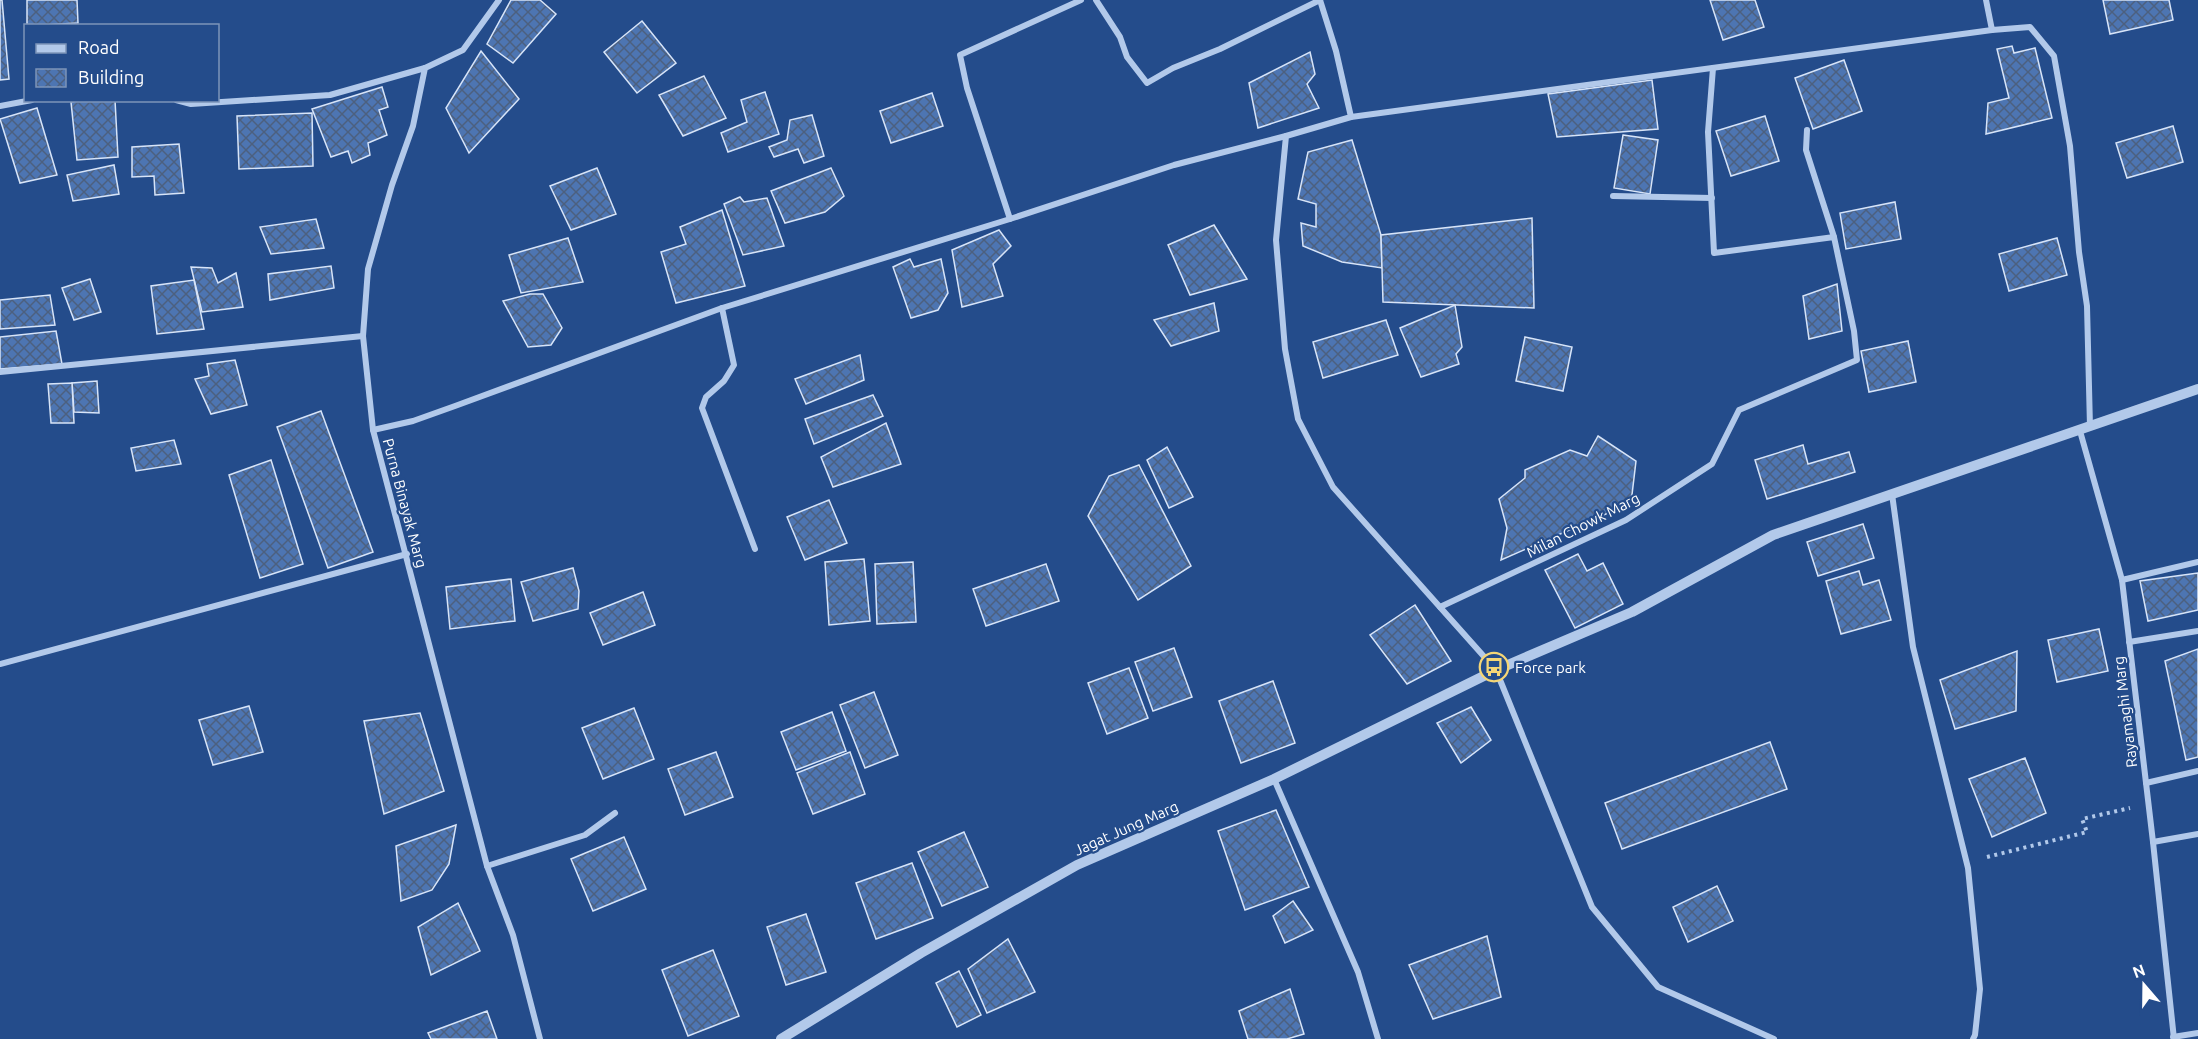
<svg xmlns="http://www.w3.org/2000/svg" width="2198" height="1039" font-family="Ubuntu,sans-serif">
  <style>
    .building { fill: url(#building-cross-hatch); stroke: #d7e4f8; stroke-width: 1.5 }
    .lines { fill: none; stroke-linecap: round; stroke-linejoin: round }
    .path { stroke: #b2c9ea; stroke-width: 4; stroke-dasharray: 3 4.5; stroke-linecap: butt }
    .minor { stroke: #b2c9ea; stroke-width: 6 }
    .tertiary { stroke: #b2c9ea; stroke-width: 10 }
    .labels { text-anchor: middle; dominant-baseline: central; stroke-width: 4.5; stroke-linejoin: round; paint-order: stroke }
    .street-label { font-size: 15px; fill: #fff; stroke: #244c8b }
    .poi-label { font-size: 15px; fill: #fff; stroke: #244c8b; text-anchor: start }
  </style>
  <defs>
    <pattern id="building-cross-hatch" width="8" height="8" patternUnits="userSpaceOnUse" patternTransform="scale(1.5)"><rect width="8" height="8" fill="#4d75b2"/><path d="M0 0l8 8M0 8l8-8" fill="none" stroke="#4c607f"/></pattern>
  </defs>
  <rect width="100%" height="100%" fill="#244c8b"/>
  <!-- building -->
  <g class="building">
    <path d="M0,0H2L9,79L0,80Z"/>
    <path d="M27,0H77L78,23L27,26Z"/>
    <path d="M511,0H540L556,14L513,63L487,44Z"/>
    <path d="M1710,0H1755L1764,27L1723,40Z"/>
    <path d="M2103,0H2169L2173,20L2110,34Z"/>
    <path d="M642,21L676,63L637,93L604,52Z"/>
    <path d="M2012,46L2014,53L2035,48L2052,118L1986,134L1988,103L2009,98L1997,49Z"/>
    <path d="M481,51L519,99L469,153L446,108Z"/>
    <path d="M1310,52L1315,74L1307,84L1319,108L1258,128L1249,83Z"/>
    <path d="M1844,60L1862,111L1813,129L1795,78Z"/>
    <path d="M704,76L726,118L683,136L659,95Z"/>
    <path d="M1652,80L1658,129L1557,137L1548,94Z"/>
    <path d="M382,87L388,107L379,110L387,135L368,143L370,155L352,163L348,151L331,157L312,109Z"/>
    <path d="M765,92L779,134L728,152L721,133L747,122L741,100Z"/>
    <path d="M932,93L943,126L891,143L880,111Z"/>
    <path d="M82,100H115L118,157L77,160L71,102Z"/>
    <path d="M37,108L57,175L20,183L0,119Z"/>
    <path d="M312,113L313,166L239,169L237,116Z"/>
    <path d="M812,115L824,156L804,163L798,149L774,157L769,147L787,140L790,120Z"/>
    <path d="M1765,116L1779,161L1731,176L1716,131Z"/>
    <path d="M2173,126L2183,162L2127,178L2116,143Z"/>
    <path d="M1623,135L1658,140L1650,194L1614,188Z"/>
    <path d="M1352,140L1381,235L1382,268L1342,262L1303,246L1301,223L1316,227V204L1298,199L1308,152Z"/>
    <path d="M179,144L184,193L155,195L154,176L132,177V147Z"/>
    <path d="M114,165L119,194L73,201L67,175Z"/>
    <path d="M597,168L616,214L571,230L550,186Z"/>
    <path d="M831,168L844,196L825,212L785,223L771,191Z"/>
    <path d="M740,197L744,202L767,198L784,246L743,255L724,204Z"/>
    <path d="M1895,202L1901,239L1846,249L1840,213Z"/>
    <path d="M722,210L745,286L676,303L661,252L686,244L680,227Z"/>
    <path d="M1532,218L1534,308L1383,302L1381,235Z"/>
    <path d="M316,219L324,248L271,254L260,227Z"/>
    <path d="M1214,225L1247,279L1190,295L1168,245Z"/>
    <path d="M999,230L1011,246L993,264L1003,296L962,307L952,250Z"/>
    <path d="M568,238L583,282L521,293L509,255Z"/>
    <path d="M2057,238L2067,275L2009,291L1999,254Z"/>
    <path d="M910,259L914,267L941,259L948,293L938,310L911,318L893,267Z"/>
    <path d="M331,266L334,288L270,300L268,274Z"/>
    <path d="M191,267L212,268L218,283L236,273L243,307L202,312Z"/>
    <path d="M90,279L101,312L74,320L62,288Z"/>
    <path d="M194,280L204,329L157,334L151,286Z"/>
    <path d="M1837,284L1842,331L1809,339L1803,296Z"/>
    <path d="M530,294H543L562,328L551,345L528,347L503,301Z"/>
    <path d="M50,295L55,325L0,329V300Z"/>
    <path d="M1214,303L1219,331L1171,346L1154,320Z"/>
    <path d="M1455,305L1462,347L1456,354L1459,364L1421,377L1400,328Z"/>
    <path d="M1386,320L1398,355L1323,378L1313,342Z"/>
    <path d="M56,331L62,364L0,369V337Z"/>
    <path d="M1525,337L1572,347L1563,391L1516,381Z"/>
    <path d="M1908,341L1916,382L1869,392L1861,351Z"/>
    <path d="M860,355L864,380L806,404L795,379Z"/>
    <path d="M235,360L247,405L211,414L195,379L209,376L207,364Z"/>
    <path d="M97,381L99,413L74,412L72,383Z"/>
    <path d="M72,383L74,423H51L48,384Z"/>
    <path d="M873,395L883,416L814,444L805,419Z"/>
    <path d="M321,411L373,552L328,568L277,427Z"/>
    <path d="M886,423L901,464L833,487L821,457Z"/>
    <path d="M1598,436L1636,461L1631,503L1501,560L1507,528L1499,499L1525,478V470L1570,450L1587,456Z"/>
    <path d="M174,440L181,464L136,471L131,448Z"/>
    <path d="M1803,445L1808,464L1849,452L1855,472L1767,499L1755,460Z"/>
    <path d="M1167,447L1193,497L1169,508L1147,460Z"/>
    <path d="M271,460L303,564L260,578L229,475Z"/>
    <path d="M1139,465L1191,566L1138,600L1088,516L1109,476Z"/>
    <path d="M829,500L847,543L805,560L787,517Z"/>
    <path d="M1863,524L1874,558L1818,576L1807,542Z"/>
    <path d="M1578,554L1587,571L1603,563L1623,604L1575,628L1545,570Z"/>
    <path d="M864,559L870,621L829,625L825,562Z"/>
    <path d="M913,562L916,622L877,624L875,564Z"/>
    <path d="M1046,564L1059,601L986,626L973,589Z"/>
    <path d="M573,568L579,591L578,609L533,621L521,582Z"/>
    <path d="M1859,571L1863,585L1879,580L1891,620L1841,634L1826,581Z"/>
    <path d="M2198,573V610L2148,621L2140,581Z"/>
    <path d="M511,579L515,621L450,629L446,587Z"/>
    <path d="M643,592L655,625L603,645L590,613Z"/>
    <path d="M1415,605L1451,661L1407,684L1370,635Z"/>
    <path d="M2099,629L2108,671L2057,682L2048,640Z"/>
    <path d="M1174,648L1192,697L1153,711L1135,662Z"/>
    <path d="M2198,649V757L2186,760L2165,661Z"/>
    <path d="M2017,651L2016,711L1955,729L1940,680Z"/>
    <path d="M1129,668L1148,718L1107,734L1088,683Z"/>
    <path d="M1273,681L1295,743L1241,763L1219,701Z"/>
    <path d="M874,692L898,755L865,768L840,705Z"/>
    <path d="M249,706L263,752L213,765L199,720Z"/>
    <path d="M1471,707L1491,740L1461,763L1437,723Z"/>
    <path d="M634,708L654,759L603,779L582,728Z"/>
    <path d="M832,712L846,751L796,770L781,732Z"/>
    <path d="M420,713L444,791L384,814L364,721Z"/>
    <path d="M1770,742L1787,789L1622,849L1605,803Z"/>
    <path d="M716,752L733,797L685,815L668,769Z"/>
    <path d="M850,752L865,794L813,814L797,773Z"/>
    <path d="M2025,758L2046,813L1992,837L1969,779Z"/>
    <path d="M1276,810L1309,887L1245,910L1218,831Z"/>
    <path d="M456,825L449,864L432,890L401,901L396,846Z"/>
    <path d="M964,832L988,887L942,906L918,852Z"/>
    <path d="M624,837L646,889L593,911L571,859Z"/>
    <path d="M912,863L933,918L876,939L856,883Z"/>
    <path d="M1717,886L1733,921L1688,942L1673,907Z"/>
    <path d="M1293,901L1313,930L1285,943L1273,916Z"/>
    <path d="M458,903L480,951L431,975L418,927Z"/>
    <path d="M806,914L826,972L786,985L767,927Z"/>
    <path d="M1487,936L1501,997L1433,1019L1409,965Z"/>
    <path d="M1008,939L1035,992L987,1013L968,969Z"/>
    <path d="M713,950L739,1016L688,1036L662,970Z"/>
    <path d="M959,971L981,1015L957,1027L936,983Z"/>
    <path d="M1290,989L1304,1034L1287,1039H1248L1239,1011Z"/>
    <path d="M487,1011L497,1039H431L428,1033Z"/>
  </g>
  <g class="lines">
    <!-- path -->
    <path class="path" d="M1987,857L2087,832L2082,819L2130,808"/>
    <!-- minor -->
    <g class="minor">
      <path d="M499,0L463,50L425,68L413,126L392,185L368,269L363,336L373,430L487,866L513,935L540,1039"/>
      <path d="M1096,0L1120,37L1127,57L1147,83L1173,68L1220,49L1320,0"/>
      <path d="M1320,0L1336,51L1351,117L1286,136L1276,240L1285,349L1298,419L1333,487L1496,670L1592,907L1658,987L1774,1039"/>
      <path d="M1986,0L1992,30L2030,27L2054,56L2070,146L2079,252L2087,306L2090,427"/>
      <path d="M176,100L191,104L330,95L425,68"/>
      <path d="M0,106L32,100"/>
      <path d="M1351,117L1992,30"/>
      <path d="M1807,130L1806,150L1834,237"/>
      <path d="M1613,196L1712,198"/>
      <path d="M1010,219L967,88L960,55L1081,0"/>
      <path d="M722,308L734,365L724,381L706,397L702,408L755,549"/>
      <path d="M0,372L363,336"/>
      <path d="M373,430L413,421L455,406L722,308L1010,219L1174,165L1286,136"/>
      <path d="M2080,431L2122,580L2198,562"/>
      <path d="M1892,494L1913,647L1968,868L1980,989L1975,1035L1973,1039"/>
      <path d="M2122,580L2153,842L2174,1039"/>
      <path d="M1440,607L1626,520L1712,464L1739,410L1857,360L1854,331L1834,237L1714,253L1708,132L1713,68"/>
      <path d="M2129,642L2198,631"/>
      <path d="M0,664L407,554"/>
      <path d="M1274,779L1358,972L1378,1039"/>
      <path d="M2146,783L2198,771"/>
      <path d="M2153,842L2198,834"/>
      <path d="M487,866L585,835L615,813"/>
      <path d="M2173,1037L2198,1033"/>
    </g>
    <!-- tertiary -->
    <path class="tertiary" d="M781,1039L921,953L1077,865L1274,779L1496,670L1632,612L1773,535L2198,389"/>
  </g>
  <!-- icons -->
  <defs>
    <g id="bus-ring" transform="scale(1.5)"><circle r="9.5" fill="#244c8b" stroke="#f5d676" stroke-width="1.5"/><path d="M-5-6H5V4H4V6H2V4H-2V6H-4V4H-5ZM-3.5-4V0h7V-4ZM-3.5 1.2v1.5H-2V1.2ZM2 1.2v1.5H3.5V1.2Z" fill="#f5d676"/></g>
  </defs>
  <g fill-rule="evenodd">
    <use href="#bus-ring" x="1494" y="667"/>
  </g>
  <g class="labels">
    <!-- street labels -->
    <g class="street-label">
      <text transform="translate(405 503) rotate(75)">Purna Binayak Marg</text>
      <text transform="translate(1583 525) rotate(-27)">Milan Chowk Marg</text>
      <text transform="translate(2125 712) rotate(-97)">Rayamaghi Marg</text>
      <text transform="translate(1126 828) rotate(-24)">Jagat Jung Marg</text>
    </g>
    <!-- poi labels -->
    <g class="poi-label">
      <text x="1515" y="667">Force park</text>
    </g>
  </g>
  <!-- legend -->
  <rect x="24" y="24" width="195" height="78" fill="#244c8b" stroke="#7c94b9" stroke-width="1.5"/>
  <rect x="36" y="44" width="30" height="9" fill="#b2c9ea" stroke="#7c94b9" stroke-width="1.5"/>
  <text x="78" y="54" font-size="18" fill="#ffffff">Road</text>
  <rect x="36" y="69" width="30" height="18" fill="url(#building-cross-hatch)" stroke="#7c94b9" stroke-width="1.5"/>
  <text x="78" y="84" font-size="18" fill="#ffffff">Building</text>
  <!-- north arrow -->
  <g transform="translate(2144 985) rotate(340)" stroke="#244c8b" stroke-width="4.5" paint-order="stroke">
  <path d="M0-4.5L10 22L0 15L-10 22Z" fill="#ffffff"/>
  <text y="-9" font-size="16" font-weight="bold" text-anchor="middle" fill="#ffffff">N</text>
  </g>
</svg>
